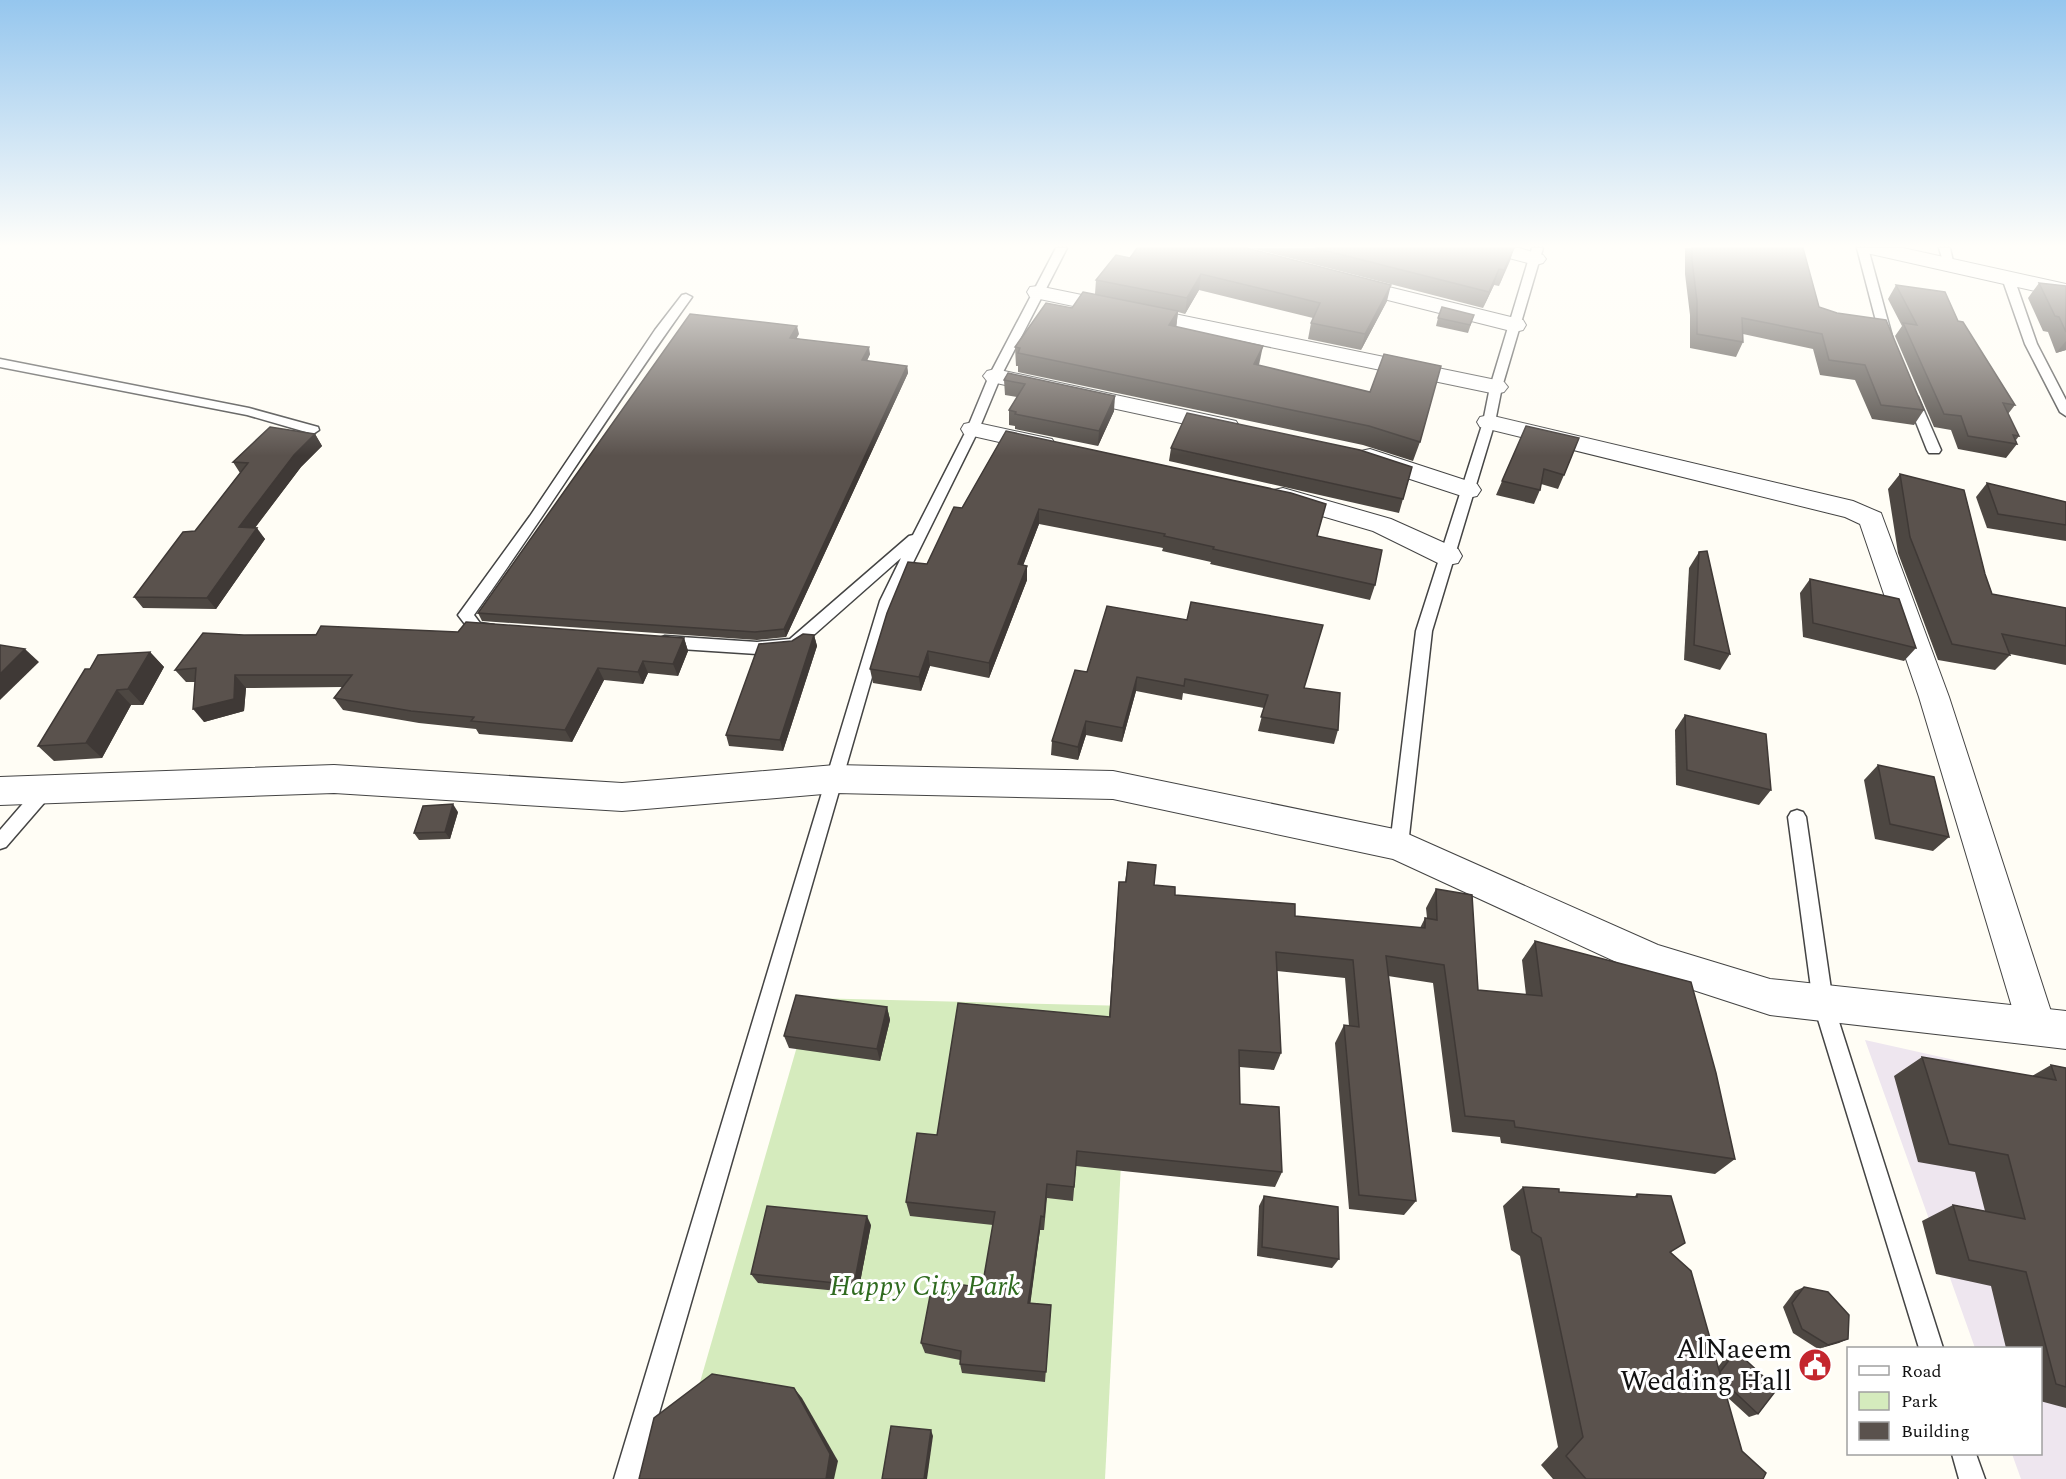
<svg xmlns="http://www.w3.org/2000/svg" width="2066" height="1479" font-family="Spectral,serif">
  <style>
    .industrial { fill: #eee6ef }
    .green { fill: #d5ebbd }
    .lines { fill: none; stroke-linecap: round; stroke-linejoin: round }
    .service-casing { stroke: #444; stroke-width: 3 }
    .minor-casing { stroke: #444; stroke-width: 2 }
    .tertiary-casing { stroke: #444; stroke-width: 2 }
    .service { fill: #fff; fill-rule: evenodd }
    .minor { fill: #fff; fill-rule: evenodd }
    .tertiary { fill: #fff; fill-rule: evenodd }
    .wall { fill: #4d4742 }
    .shaded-wall { fill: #3f3936 }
    .building { fill: #5a524d; stroke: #3f3936; stroke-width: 1.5 }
    .labels { text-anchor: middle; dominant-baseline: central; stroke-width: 6; stroke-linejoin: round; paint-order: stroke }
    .near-park-label { font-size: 28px; font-style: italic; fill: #2f6b1f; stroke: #fff }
    .near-poi-label { font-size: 28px; fill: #111; stroke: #fff; text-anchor: end }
  </style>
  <rect width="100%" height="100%" fill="#fffdf5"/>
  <!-- industrial -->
  <path class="industrial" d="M1865,1040L2066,1085V1479H2021L2012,1454H2040V1348H1975Z"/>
  <!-- green -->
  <path class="green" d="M811,998L1129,1006L1105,1479H672Z"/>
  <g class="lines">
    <!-- service casing -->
    <g class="service-casing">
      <g id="service">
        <path d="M1056,248H1067L1001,376L979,429L894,601L640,1479H614L880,601L901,558L799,648L757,654L665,648L660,646L657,642L660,638L665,636L757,642L790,639L909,536L913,535L967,429L989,376Z"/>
        <path d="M1532,248H1543L1502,387L1495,422L1432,631L1408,845L1405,850L1399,852L1393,850L1390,845L1416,631L1483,422L1490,387Z"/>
        <path d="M1857,248H1868L1893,340L1891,343L1887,344L1881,340Z"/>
        <path d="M1939,248H1950L1954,266L1953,268H1945Z"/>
        <path d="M2008,275L2014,278L2037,344L2066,400V416L2060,412L2025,344L2002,278Z"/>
        <path d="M686,294L692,297C617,401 549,510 474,615L480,623L494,625L497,629L494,633L489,634L471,632L458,615L461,611L530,516L655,330L682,295Z"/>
        <path d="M0,359L249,408L318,427L319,430L313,434L247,415L0,367Z"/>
        <path d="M1912,393L1918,397L1941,450L1939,453H1929L1927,450L1906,397Z"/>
        <path d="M45,783L51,785L54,790L51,795L6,847L0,849V830L39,785Z"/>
        <path d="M1797,810L1803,812L1806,817L1833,1003L1943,1348H1919L1813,1003L1788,817L1791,812Z"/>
        <path d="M1952,1454H1976L1985,1479H1959Z"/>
      </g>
    </g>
    <!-- minor casing -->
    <g class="minor-casing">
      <g id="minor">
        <path d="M1483,248H1519L1543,255L1546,259L1543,263L1536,265L1486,252Z"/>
        <path d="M1348,277L1523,320L1526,325L1523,330L1515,332L1340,288L1337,283L1340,278Z"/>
        <path d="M1038,286L1496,380L1504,382L1508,387L1504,392L1496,394L1030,297L1027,292L1030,287Z"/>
        <path d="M995,369L1227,419L1236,421L1239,426L1236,431L1227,433L987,381L983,376L987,371Z"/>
        <path d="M1489,415L1853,501L1881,513L1949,697L2056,1027L2050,1040L2037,1045L2024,1040L2018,1027L1919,697L1860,524L1845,517L1480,427L1477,422L1480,417Z"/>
        <path d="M973,422L1052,439L1055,444L1052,449L1043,452L964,434L961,429L964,424Z"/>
        <path d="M1370,449L1477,484L1481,490L1477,496L1468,498L1361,463L1357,457L1361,451Z"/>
        <path d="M1283,488L1391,519L1458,549L1462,556L1458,563L1448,565L1438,563L1373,531L1274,502L1270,496L1274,490Z"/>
      </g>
    </g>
    <!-- tertiary casing -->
    <g class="tertiary-casing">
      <g id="tertiary">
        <path d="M1861,248H1903L2066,284V298L1871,254L1863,253Z"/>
        <path d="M334,765L622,783L835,765L1113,771L1399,830L1658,945L1770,979L2066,1011V1049L1770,1015L1638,972L1393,859L1113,799L835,793L622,811L334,793L0,805V777Z"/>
      </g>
    </g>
    <!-- service -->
    <use href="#service" class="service"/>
    <!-- minor -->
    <use href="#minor" class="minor"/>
    <!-- tertiary -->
    <use href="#tertiary" class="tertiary"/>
  </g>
  <!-- wall -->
  <g class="wall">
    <path d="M1251,248H1514L1499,286L1494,285L1483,308Z"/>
    <path d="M1685,248H1803L1819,307L1924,410L1914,425L1872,419L1855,380L1820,375L1813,349L1743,334V342L1736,357L1690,348V315L1685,274Z"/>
    <path d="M1130,258L1387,301L1361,350L1308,339L1311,323L1313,318L1199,290L1185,314L1178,312L1176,327L1420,442L1413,461L1363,445L1018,372V366H1016L1015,347L1072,308L1095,294L1096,280Z"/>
    <path d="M2039,283L2066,286V350L2056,353L2048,332L2043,331L2028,298Z"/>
    <path d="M1896,285L1958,321L2015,405L2008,414L2019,436L2016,440L2017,444L2006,458L1958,449L1951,430L1934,427L1895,336L1902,326L1888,299Z"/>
    <path d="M1474,315L1468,333L1436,326L1438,318Z"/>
    <path d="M799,334L796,338L870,354L867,361L907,366L908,373L786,637L757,640L482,621L478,613Z"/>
    <path d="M1008,373L1114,411L1098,446L1015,429V426L1009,425V410L1017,397L1005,395L1004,380Z"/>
    <path d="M1526,426L1564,475L1558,489L1541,484L1540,490L1534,504L1496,495Z"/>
    <path d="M1006,431L1317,536L1375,585L1370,600L1210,564L1211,562L1162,551L1163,548L1039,524L1023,565L1027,580L989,678L930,666L921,691L873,683L870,669L927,564L962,508Z"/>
    <path d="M315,434L322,446L301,467L255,528L265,539L216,609L143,608L134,597L195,531L240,473L233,462Z"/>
    <path d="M1171,448L1403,499L1399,513L1169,461Z"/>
    <path d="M1900,474L1985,574L1992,594L2066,608V665L2010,654V655L1995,670L1938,660L1898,553L1888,489Z"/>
    <path d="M1987,483L2066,502V541L1987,528L1976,497Z"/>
    <path d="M1699,552L1730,654L1720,670L1684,660L1689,568Z"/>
    <path d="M1810,579L1916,648L1904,661L1803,637L1800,593Z"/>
    <path d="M1107,606L1305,688L1338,730L1334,744L1258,731L1264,708L1183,693L1182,700L1136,691L1122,742L1086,735L1078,760L1051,755L1052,741L1087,672Z"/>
    <path d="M458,632L684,638L688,651L678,676L648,673L643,684L604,680L572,742L479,734L476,729L419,723L343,710L334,698L342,687L246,688L244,711L204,722L195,682H186L175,670L244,635Z"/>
    <path d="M814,635L817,646L783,751L729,746L726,735L792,641Z"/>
    <path d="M150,652L164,667L143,705H131L102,758L54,761L38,746L90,669Z"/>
    <path d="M1685,715L1771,790L1759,805L1676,785L1675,730Z"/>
    <path d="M1878,765L1949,837L1933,851L1875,839L1864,780Z"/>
    <path d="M458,812L450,839L419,840L414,833Z"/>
    <path d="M1128,862L1154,885L1175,895L1295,916L1420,928L1425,918H1427L1426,908L1436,889L1478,990L1526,995L1522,960L1535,941L1735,1159L1715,1174L1501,1143L1500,1137L1452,1132L1433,983L1388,976L1416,1201L1404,1215L1349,1209L1335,1043L1344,1025L1349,1026L1345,978L1277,971L1281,1053L1274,1070L1240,1067V1104L1282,1172L1275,1187L1076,1166L1073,1201L1047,1198L1044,1230H1040L1030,1303L1051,1305L1045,1382L962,1373L960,1364V1360L925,1353L921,1343L982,1288L993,1225L910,1216L906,1202L937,1135L1109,1017L1119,882H1125Z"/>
    <path d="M887,1007L890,1020L880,1061L789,1048L784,1036Z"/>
    <path d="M1922,1057L2032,1076L2051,1065L2066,1068V1408L2040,1401V1348H2006L1991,1286L1936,1274L1922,1221L1953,1205L1985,1211L1975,1172L1918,1162L1894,1076Z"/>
    <path d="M1523,1187L1559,1192L1634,1197L1637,1194L1671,1252L1718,1367L1728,1354L1736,1351L1758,1414L1749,1417L1726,1396L1742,1451L1763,1479H1553L1541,1465L1558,1447L1520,1256L1511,1250L1503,1206Z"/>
    <path d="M1264,1196L1339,1259L1332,1268L1257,1256L1259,1206Z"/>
    <path d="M871,1225L858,1293L758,1283L751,1274Z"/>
    <path d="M1804,1287L1848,1339L1818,1349L1793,1333L1783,1307L1795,1291Z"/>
  </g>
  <!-- shaded-wall -->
  <g class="shaded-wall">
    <path d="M1514,248L1510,261L1499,286L1504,270Z"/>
    <path d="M1499,269L1494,285L1483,308L1489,292Z"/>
    <path d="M1201,274L1199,290L1185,314L1187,298Z"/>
    <path d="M1391,285L1387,301L1361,350L1365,334Z"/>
    <path d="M1178,311L1176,330L1169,325Z"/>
    <path d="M797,326L799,334L792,346L790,338Z"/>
    <path d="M2066,341V350L2056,353Z"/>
    <path d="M1263,346L1259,365L1254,364Z"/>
    <path d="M869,347L870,354L863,368L862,360Z"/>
    <path d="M907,366L908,373L786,637L784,629Z"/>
    <path d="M1115,396L1114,411L1098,446L1099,431Z"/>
    <path d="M315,434L322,446L301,467L247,538L239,527L294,455Z"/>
    <path d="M1039,509V524L1018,579V564Z"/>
    <path d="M257,528L265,539L216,609L207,598Z"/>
    <path d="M1027,566V580L989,678V663Z"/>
    <path d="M814,635L817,646L783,751L780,740Z"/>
    <path d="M684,638L688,651L678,676L673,664Z"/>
    <path d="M25,649L39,662L0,700V674Z"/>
    <path d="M928,651L930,666L921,691L919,677Z"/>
    <path d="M150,652L164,667L143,705L128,689Z"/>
    <path d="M643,661L648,673L643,684L638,672Z"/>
    <path d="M598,668L604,680L572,742L565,730Z"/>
    <path d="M235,675L246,688L244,711L204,722L193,709Z"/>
    <path d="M1137,677L1136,691L1122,742L1123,728Z"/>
    <path d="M117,690L131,705L102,758L86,743Z"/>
    <path d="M1086,721V735L1078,760V747Z"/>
    <path d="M453,804L458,812L450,839L445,832Z"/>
    <path d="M887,1007L890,1020L880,1061L877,1049Z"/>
    <path d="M867,1216L871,1225L858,1293L854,1285Z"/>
    <path d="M1041,1216L1040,1230L1029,1314L1028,1303Z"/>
    <path d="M1848,1339L1839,1343L1818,1349L1828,1345Z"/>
    <path d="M794,1388L802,1398L838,1461L834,1479H826Z"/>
    <path d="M931,1430L933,1436L927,1479H924Z"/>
  </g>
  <!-- building -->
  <g class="building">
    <path d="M1137,248H1247L1391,285L1365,334L1311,323L1320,303L1201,274L1187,298L1096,280L1116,255L1130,258Z"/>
    <path d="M1315,248H1514L1504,270L1499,269L1489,292Z"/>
    <path d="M1692,248H1803L1819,307L1837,313L1886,320L1924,410L1881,405L1865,365L1829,360L1822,334L1742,318L1743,342L1697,334V301L1692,260Z"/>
    <path d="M2039,283L2066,286V332L2059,317L2055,316Z"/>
    <path d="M1896,285L1945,292L1958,321L1963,322L2015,405L2003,403L2019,436L2013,435L2017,444L1968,436L1961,416L1944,414L1904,325L1903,323L1917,325Z"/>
    <path d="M1083,292L1178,311L1169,325L1263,346L1254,364L1370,392L1384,354L1441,366L1420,442L1369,426L1018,353L1020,348L1015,347L1046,303L1072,308Z"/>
    <path d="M1442,307L1474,315L1470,325L1438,318Z"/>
    <path d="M690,314L797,326L790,338L869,347L862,360L907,366L784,629L755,632L478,613Z"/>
    <path d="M1008,373L1115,396L1099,431L1015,414L1016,412L1009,410L1025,384L1004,380Z"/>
    <path d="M1187,413L1360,450L1412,467L1403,499L1171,448Z"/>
    <path d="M1526,426L1579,438L1564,475L1544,469L1540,490L1502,481Z"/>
    <path d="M270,427L315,434L294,455L239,527L257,528L207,598L134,597L183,532L195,531L248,463L233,462Z"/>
    <path d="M1006,431L1291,493L1326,504L1317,536L1382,550L1375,585L1213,549L1214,547L1164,536L1165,534L1039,509L1018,564L1027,566L989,663L928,651L919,677L870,669L887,613L908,562L927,564L954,507L962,508Z"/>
    <path d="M1900,474L1964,490L1985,574L1992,594L2066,608V646L2002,634L2010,655L1952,644L1910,537Z"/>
    <path d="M1987,483L2066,502V525L1998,514Z"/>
    <path d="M1707,551L1730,654L1694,645L1699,552Z"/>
    <path d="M1810,579L1899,599L1916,648L1813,623Z"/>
    <path d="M1191,602L1323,625L1304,688L1340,693L1338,730L1261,717L1268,695L1185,679L1184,686L1137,677L1123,728L1086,721L1078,747L1052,741L1075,670L1087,672L1107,606L1187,620Z"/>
    <path d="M466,622L684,638L673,664L643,661L638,672L598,668L565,730L471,721L474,717L411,711L334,698L352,675H235L234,699L193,709L196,668L175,670L203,633L244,635H316L321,626L458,632Z"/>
    <path d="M803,634L814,635L780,740L726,735L759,644L792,641Z"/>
    <path d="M0,645L25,649L0,674Z"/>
    <path d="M150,652L128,689L117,690L86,743L38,746L85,669H90L98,655Z"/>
    <path d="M1685,715L1766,734L1771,790L1687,770Z"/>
    <path d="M1878,765L1934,777L1949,837L1890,824Z"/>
    <path d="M453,804L445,832L414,833L423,806Z"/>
    <path d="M1128,862L1156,865L1154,885L1175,887V895L1295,904V916L1425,928V918L1437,920L1436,889L1472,895L1478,990L1542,996L1535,941L1691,982L1716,1073L1735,1159L1515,1127L1514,1121L1465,1116L1444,965L1386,956L1416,1201L1359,1195L1344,1025L1359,1027L1353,960L1276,952L1281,1053L1239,1050L1240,1104L1279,1107L1282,1172L1077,1151L1074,1187L1047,1184L1044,1217L1041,1216L1028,1303L1051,1305L1046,1372L960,1364L961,1351L921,1343L933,1280L982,1288L995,1212L906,1202L917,1133L937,1135L958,1003L1110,1017L1119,882H1126Z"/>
    <path d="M796,995L887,1007L877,1049L784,1036Z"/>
    <path d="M1922,1057L2056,1080L2051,1065L2066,1068V1387L2056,1384L2026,1272L1969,1260L1953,1205L2025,1219L2008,1155L1949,1144Z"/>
    <path d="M1523,1187L1559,1189V1192L1637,1197V1194L1671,1196L1685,1243L1670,1252L1691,1271L1742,1451L1766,1473L1763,1479H1586L1566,1456L1583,1437L1541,1238L1532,1232Z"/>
    <path d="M1264,1196L1338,1207L1339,1259L1262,1247Z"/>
    <path d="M767,1206L867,1216L854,1285L751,1274Z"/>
    <path d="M1804,1287L1828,1292L1849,1315L1848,1339L1828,1345L1802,1329L1792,1303Z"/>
    <path d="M1736,1351L1777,1389L1758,1414L1722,1380L1720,1372Z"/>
    <path d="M712,1374L794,1388L830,1454L826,1479H639L654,1418Z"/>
    <path d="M891,1426L931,1430L924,1479H882Z"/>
  </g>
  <!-- sky -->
  <linearGradient id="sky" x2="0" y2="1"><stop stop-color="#95c6ee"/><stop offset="0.54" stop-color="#fffefa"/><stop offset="1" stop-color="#fffefa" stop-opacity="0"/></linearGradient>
  <rect width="2066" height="456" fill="url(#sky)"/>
  <!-- icons -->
  <defs>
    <g id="civic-disc" transform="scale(1.725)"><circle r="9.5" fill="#c4262e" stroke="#fff"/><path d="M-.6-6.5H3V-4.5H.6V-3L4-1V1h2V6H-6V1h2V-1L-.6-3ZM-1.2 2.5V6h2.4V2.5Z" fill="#fff"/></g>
  </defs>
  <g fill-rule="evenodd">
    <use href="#civic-disc" x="1815" y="1365"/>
  </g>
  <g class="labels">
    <!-- near-park labels -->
    <g class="near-park-label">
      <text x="925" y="1286">Happy City Park</text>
    </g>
    <!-- near-poi labels -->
    <g class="near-poi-label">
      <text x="1792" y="1349">AlNaeem<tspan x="1792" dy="32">Wedding Hall</tspan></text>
    </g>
  </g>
  <!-- legend -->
  <rect x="1847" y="1347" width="195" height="108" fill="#ffffff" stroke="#a0a0a0" stroke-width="1.5"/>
  <rect x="1859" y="1366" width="30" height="9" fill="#ffffff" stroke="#a0a0a0" stroke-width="1.5"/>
  <text x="1901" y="1377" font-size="18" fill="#111111">Road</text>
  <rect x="1859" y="1392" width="30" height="18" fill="#d5ebbd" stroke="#a0a0a0" stroke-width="1.5"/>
  <text x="1901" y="1407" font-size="18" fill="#111111">Park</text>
  <rect x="1859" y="1422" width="30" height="18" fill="#5a524d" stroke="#a0a0a0" stroke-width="1.5"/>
  <text x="1901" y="1437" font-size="18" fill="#111111">Building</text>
</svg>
